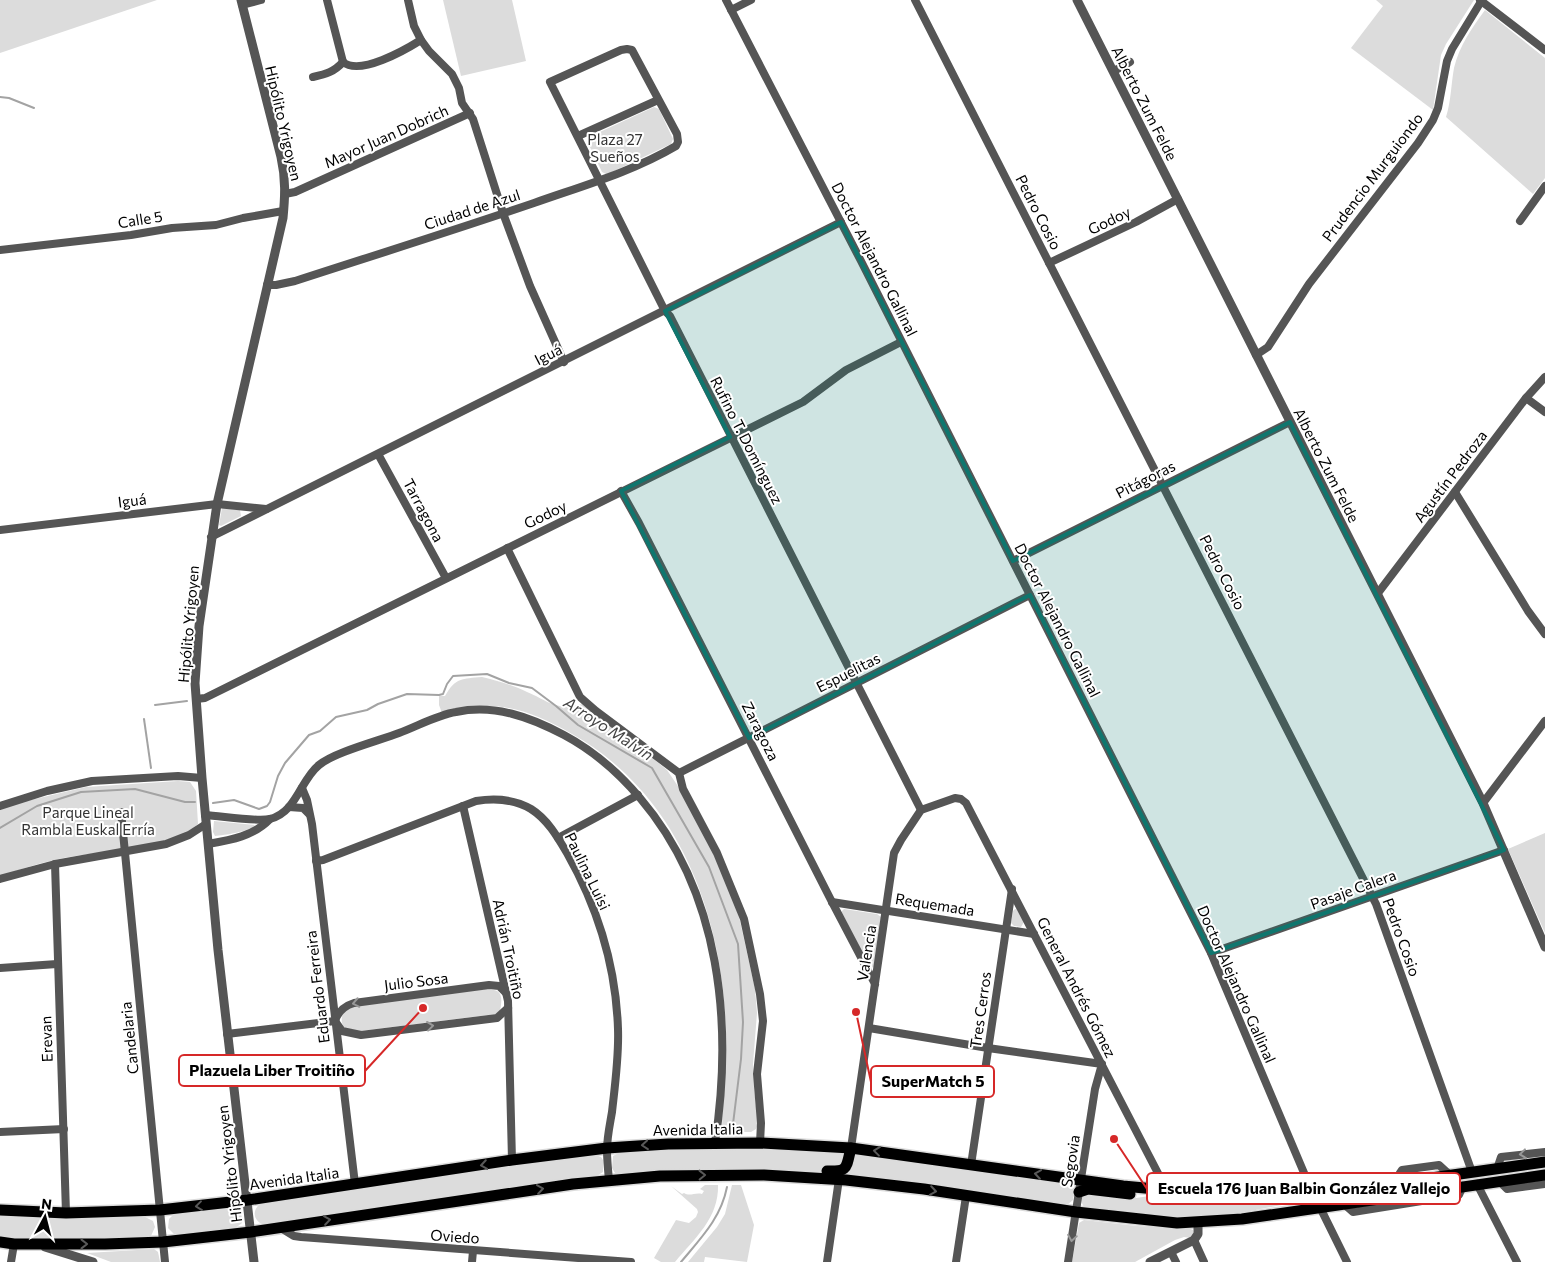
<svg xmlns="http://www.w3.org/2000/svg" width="1545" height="1262" font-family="Commissioner,sans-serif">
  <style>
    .green { fill: #dcdcdc }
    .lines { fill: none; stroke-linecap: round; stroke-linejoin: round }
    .stream { stroke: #a3a3a3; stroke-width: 2 }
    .primary-casing { stroke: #dbdbdb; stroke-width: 14 }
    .minor { stroke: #555; stroke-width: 8 }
    .tertiary { stroke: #555; stroke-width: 9 }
    .primary { stroke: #000; stroke-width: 11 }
    .oneway { stroke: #999 }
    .oneway2 { stroke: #595959 }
    .marked { fill: #0f766e; fill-opacity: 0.2; stroke: #0f766e; stroke-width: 4; stroke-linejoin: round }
    .labels { text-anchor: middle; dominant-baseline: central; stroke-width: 4; stroke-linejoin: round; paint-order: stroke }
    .street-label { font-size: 15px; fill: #000; stroke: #fff }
    .park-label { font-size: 15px; fill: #333; stroke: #fff }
    .water-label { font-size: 16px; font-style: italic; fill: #444; stroke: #fff }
    .leader { fill: none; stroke: #d62828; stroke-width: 2 }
    .callout-dot { fill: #d62828; stroke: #fff; stroke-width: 2 }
    .callout { fill: #fff; stroke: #d62828; stroke-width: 2 }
    .callout-label { font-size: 16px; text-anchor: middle; font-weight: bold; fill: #000 }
  </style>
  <rect width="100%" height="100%" fill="#fff"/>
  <!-- green -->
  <g class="green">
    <path d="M0,0H157L0,53Z"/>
    <path d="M443,0H512L526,61L461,76Z"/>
    <path d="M1376,0H1474L1446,44L1441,55L1433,110L1351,48L1383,6Z"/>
    <path d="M1485,10L1545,58V178L1533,194L1446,117C1451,101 1451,85 1454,68C1459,46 1472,28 1485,10Z"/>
    <path d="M654,107L659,109L673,139L671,144L610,173L606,174L602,172L587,141L589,137Z"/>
    <path d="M222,508L240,510L241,516L221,526L219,525Z"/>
    <path d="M482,677C498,681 513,685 527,692C553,703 552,710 583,704L595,715L638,746L667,770L686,798L706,837L733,898L740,921L755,989L757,1013L753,1064L754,1089L758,1124L756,1129L751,1132H724L722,1129C723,1095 727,1060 726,1026C721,911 677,793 572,734C526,708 495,698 442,713L439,705V696H445C456,677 462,679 482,677Z"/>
    <path d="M178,781L190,782L196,791L198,824C172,849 95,851 59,859C39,863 19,870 0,876V809L22,802L86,787Z"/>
    <path d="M214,821L255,825C249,832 224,835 215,836L213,832Z"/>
    <path d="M1545,833V933L1508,849Z"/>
    <path d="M844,909L877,914L881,917L874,967L870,968L842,913V911Z"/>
    <path d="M1015,909L1018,910L1024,922L1021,927L1014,926L1011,923L1013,911Z"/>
    <path d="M485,989C502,989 503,995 500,1011L496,1014L352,1032C339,1029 339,1015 348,1006Z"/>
    <path d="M711,1148L829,1152L891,1158L1068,1184C1076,1188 1074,1193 1073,1200L1067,1205C997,1195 927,1182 856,1175C777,1168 699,1170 620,1174L615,1173L612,1168L613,1156L619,1153Z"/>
    <path d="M595,1155L601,1157L603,1160V1172L595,1177L506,1188L267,1225C255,1224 250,1212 260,1204L517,1165Z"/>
    <path d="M1545,1167V1171L1402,1191L1400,1187Z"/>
    <path d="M705,1185H718C719,1218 695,1238 675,1262H661L654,1258L676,1220L689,1223L696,1217L698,1212L697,1209L671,1186L682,1194L684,1193C690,1197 695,1192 702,1194L704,1191L700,1189Z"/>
    <path d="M732,1185H741L754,1225L747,1262L705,1257L704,1262H688L717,1227L725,1214Z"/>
    <path d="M1090,1192L1136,1198L1156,1195L1301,1199L1302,1201L1230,1215L1182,1217L1141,1215L1085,1208C1081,1203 1081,1201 1083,1195Z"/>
    <path d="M231,1208C239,1209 243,1214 242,1223L234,1229L175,1235L168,1228L169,1219L174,1214Z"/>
    <path d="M0,1215L69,1218L145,1217L153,1221L155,1227L151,1236L144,1238L14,1239L0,1238Z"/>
    <path d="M1084,1220L1137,1226L1190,1229L1193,1230L1194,1234L1191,1238L1184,1237L1175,1240L1135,1262H1072L1079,1223Z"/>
    <path d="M154,1249L158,1252L160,1262H111L87,1253Z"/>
  </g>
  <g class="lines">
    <!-- stream -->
    <g class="stream">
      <path d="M0,97L9,98L34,108"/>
      <path d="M155,705L187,701"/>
      <path d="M144,719L151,768"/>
      <path d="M213,803L234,800L259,809L267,806L270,802L278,776L285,763L309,735L320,731L336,717L367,710L378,704L407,694L439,695L443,694L447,684L453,676L487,674L509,683L532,688L556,706L578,725L652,768L709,867L738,944L743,1022L741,1059L732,1132"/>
      <path d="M0,828L37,806L81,792L135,789L185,802H195"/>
      <path d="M681,1262C701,1238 721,1218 727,1187"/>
    </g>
    <!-- primary casing -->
    <g class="primary-casing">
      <g id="primary">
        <path d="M827,1171C849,1172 846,1167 851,1148"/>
        <path d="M1079,1192L1088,1189L1130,1194"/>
        <path d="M0,1210L66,1213L160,1210L248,1200L512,1160L607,1148L668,1144L760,1143L851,1148L1123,1186L1242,1197H1264L1325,1193L1545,1162"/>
        <path d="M0,1242L14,1244H105L163,1242L251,1232L573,1184L660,1176L764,1175L846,1180L924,1189L1076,1212L1177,1223L1242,1219L1545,1175"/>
      </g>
    </g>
    <!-- minor -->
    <g class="minor">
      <path d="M327,0L343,62"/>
      <path d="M408,0L414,26L421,40L429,51L452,74L459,88L462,103L473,119L503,213L530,286L564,362"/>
      <path d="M726,0L861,261L1211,953L1310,1187L1347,1262"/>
      <path d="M915,0L1376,904L1472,1172"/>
      <path d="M1480,0L1545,50"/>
      <path d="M242,5L261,0"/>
      <path d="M731,10L751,0"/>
      <path d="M343,62C360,76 405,50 421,40"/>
      <path d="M1114,71L1130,62"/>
      <path d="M313,77C326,74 334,72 343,62"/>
      <path d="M578,136L658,100"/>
      <path d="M285,194L295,192L470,113"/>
      <path d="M1520,221L1545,186"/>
      <path d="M0,250L131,235L172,228L216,225L243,218L283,211"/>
      <path d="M1049,263L1136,222L1178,199"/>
      <path d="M267,285H276L295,281C375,255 455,230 534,203C582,186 632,172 676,146L678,142L677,134L632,50L627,49L621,50L550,82L665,311L670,316L921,810"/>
      <path d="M1256,355L1268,347L1309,284L1418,143L1433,120L1438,108L1447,61L1452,49L1482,0"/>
      <path d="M1526,398L1545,412"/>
      <path d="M378,454L446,578"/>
      <path d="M621,491L639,523L832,902L875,984"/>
      <path d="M1455,492L1528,611L1545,634"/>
      <path d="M0,530L217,504L266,509"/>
      <path d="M211,537L841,222"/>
      <path d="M507,548L580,697L596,711L679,773L683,789L717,853L744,919L760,994L763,1021L757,1074L761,1123L760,1143"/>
      <path d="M1013,561L1290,422"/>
      <path d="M1378,593L1526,398L1545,377"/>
      <path d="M196,699L205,698L803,402L846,370L901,342"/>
      <path d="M679,773L1030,595"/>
      <path d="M302,788L307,800L312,824L355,1184"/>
      <path d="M1483,803L1545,721"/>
      <path d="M0,806L47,791L92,781L178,776L202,778"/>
      <path d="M463,806L508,1001L512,1160"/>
      <path d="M289,807L303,808L309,814"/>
      <path d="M121,812L165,1262"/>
      <path d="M205,815C222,816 256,822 270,819C297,812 300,780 319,765C335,752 378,741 399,733C418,726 437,715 456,712C495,704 530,717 564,735C594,751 618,772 640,798C721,893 733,1024 715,1143"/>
      <path d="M558,838L638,795"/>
      <path d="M208,844C231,840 254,836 270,819"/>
      <path d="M316,861L323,860L476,801C495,798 514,799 531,809C547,819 557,836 567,853C597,906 616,967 618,1029C619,1057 615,1085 612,1112C610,1124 607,1137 607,1150C607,1160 608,1170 609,1180"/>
      <path d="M55,864L66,1213"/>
      <path d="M0,879L55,864L166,844L189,835L206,824"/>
      <path d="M832,902L1034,934"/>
      <path d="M1211,953L1504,850"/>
      <path d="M0,968L57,964"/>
      <path d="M506,993L499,986L489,985L354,1003C344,1006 338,1011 335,1021L342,1031L361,1035L497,1018L508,1008"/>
      <path d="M869,1028L988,1048L1102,1064L1095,1089L1068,1262"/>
      <path d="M227,1034L335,1021"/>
      <path d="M0,1132L64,1129"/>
      <path d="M851,1148L894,853L901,840L921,810L955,798L961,799L966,803L1161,1179L1165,1190"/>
      <path d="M971,1165L1012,889"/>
      <path d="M1497,1169L1501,1157L1545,1152"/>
      <path d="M1499,1181L1507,1189L1545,1184"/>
      <path d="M1477,1184L1517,1262"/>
      <path d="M1399,1197C1397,1186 1395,1179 1402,1170L1439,1165L1451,1176"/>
      <path d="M1344,1204L1353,1212L1459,1195L1463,1186"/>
      <path d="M281,1228L294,1236L301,1237L631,1262"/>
      <path d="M1194,1240L1204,1262"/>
      <path d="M1171,1252L1176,1262"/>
      <path d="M11,1262L14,1244"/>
      <path d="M472,1262L473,1251"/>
      <path d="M827,1262L839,1179"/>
      <path d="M956,1262L966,1196"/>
    </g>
    <!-- tertiary -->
    <g class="tertiary">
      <path d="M241,0L281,157C286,179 285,197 283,218L217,504L199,626L195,683L202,778L218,950L254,1262"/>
      <path d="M1077,0L1483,803L1545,947"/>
      <path d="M45,1247L93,1262"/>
      <path d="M1150,1262L1194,1240L1198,1234V1223"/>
    </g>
    <!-- primary -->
    <use href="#primary" class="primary"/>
  </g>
  <!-- one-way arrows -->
  <defs><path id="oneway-chevron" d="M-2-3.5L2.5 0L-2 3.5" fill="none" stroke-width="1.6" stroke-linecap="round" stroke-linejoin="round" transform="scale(1.25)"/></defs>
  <g class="oneway">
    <use href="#oneway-chevron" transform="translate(356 1003) rotate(169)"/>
    <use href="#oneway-chevron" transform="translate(430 1026) rotate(-7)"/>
    <use href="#oneway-chevron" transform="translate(1523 1154) rotate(173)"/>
    <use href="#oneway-chevron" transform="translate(1072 1238) rotate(99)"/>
  </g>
  <g class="oneway2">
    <use href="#oneway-chevron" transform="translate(645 1145) rotate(175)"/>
    <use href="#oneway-chevron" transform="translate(877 1151) rotate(-173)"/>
    <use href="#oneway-chevron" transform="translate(484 1165) rotate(171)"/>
    <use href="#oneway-chevron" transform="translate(1038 1174) rotate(-172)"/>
    <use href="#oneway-chevron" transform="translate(702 1175) rotate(-1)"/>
    <use href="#oneway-chevron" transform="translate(540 1189) rotate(-8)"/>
    <use href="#oneway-chevron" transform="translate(933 1191) rotate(9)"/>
    <use href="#oneway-chevron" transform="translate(199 1206) rotate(173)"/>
    <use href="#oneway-chevron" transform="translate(327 1220) rotate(-8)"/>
    <use href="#oneway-chevron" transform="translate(84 1244)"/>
  </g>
  <!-- marked area -->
  <path class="marked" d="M841,222L1013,561L1290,422L1504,850L1211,953L1030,595L749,738L621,491L730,437L665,311Z"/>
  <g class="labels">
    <!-- street labels -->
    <g class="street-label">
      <text transform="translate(1145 103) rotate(63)">Alberto Zum Felde</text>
      <text transform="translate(284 123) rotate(77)">Hipólito Yrigoyen</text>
      <text transform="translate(386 136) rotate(-24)">Mayor Juan Dobrich</text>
      <text transform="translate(1372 177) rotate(-53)">Prudencio Murguiondo</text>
      <text transform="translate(472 209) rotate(-18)">Ciudad de Azul</text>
      <text transform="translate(1039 212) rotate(63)">Pedro Cosio</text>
      <text transform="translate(140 219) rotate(-9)">Calle 5</text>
      <text transform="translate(1109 220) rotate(-26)">Godoy</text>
      <text transform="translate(875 259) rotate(63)">Doctor Alejandro Gallinal</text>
      <text transform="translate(548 354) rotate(-27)">Iguá</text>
      <text transform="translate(747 440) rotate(63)">Rufino T. Domínguez</text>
      <text transform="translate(1327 465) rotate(63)">Alberto Zum Felde</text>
      <text transform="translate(1450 476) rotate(-53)">Agustín Pedroza</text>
      <text transform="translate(1145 479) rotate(-27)">Pitágoras</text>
      <text transform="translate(132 500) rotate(-7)">Iguá</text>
      <text transform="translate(424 510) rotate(62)">Tarragona</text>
      <text transform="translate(545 514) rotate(-26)">Godoy</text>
      <text transform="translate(1223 572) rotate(63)">Pedro Cosio</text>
      <text transform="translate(1058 620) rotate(63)">Doctor Alejandro Gallinal</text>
      <text transform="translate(188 624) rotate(-85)">Hipólito Yrigoyen</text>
      <text transform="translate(848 672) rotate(-27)">Espuelitas</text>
      <text transform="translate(761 731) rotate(63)">Zaragoza</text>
      <text transform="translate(588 871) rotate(64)">Paulina Luisi</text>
      <text transform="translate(1353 889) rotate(-20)">Pasaje Calera</text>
      <text transform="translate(935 904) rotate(9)">Requemada</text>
      <text transform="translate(1402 937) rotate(70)">Pedro Cosio</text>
      <text transform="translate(509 949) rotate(78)">Adrián Troitiño</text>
      <text transform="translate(866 953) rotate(-81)">Valencia</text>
      <text transform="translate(416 981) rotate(-7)">Julio Sosa</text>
      <text transform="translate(1237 984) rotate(66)">Doctor Alejandro Gallinal</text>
      <text transform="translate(317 987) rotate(-97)">Eduardo Ferreira</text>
      <text transform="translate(1077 987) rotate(63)">General Andrés Gómez</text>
      <text transform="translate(980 1010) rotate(-82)">Tres Cerros</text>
      <text transform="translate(129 1038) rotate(-96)">Candelaria</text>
      <text transform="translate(46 1039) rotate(-92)">Erevan</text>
      <text transform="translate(698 1129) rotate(-1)">Avenida Italia</text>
      <text transform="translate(1070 1161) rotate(-81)">Segovia</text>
      <text transform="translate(229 1164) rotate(-97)">Hipólito Yrigoyen</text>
      <text transform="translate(294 1178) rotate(-8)">Avenida Italia</text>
      <text transform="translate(455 1236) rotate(4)">Oviedo</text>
    </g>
    <!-- park labels -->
    <g class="park-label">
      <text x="615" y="139">Plaza 27<tspan x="615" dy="17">Sueños</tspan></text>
      <text x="88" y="812">Parque Lineal<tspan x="88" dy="17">Rambla Euskal Erría</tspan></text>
    </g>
    <!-- water labels -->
    <g class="water-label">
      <text transform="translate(609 728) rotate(33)">Arroyo Malvín</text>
    </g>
  </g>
  <!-- callouts -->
  <path class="leader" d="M423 1008L365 1071M856 1012L871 1082M1114 1139L1147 1189"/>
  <g class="callout-dot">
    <circle cx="423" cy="1008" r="5"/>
    <circle cx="856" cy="1012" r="5"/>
    <circle cx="1114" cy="1139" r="5"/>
  </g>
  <g class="callout">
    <rect x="179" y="1055" width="186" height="31" rx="5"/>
    <rect x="871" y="1066" width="123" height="31" rx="5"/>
    <rect x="1147" y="1173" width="313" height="31" rx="5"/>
  </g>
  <g class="callout-label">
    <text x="272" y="1076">Plazuela Liber Troitiño</text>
    <text x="933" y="1087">SuperMatch 5</text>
    <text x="1304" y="1194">Escuela 176 Juan Balbin González Vallejo</text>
  </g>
  <!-- north arrow -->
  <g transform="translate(45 1217) rotate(7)" stroke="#ffffff" stroke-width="4" paint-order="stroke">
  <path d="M0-4L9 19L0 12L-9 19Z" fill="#000000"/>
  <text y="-8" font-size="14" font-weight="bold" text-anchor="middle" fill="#000000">N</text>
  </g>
</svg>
